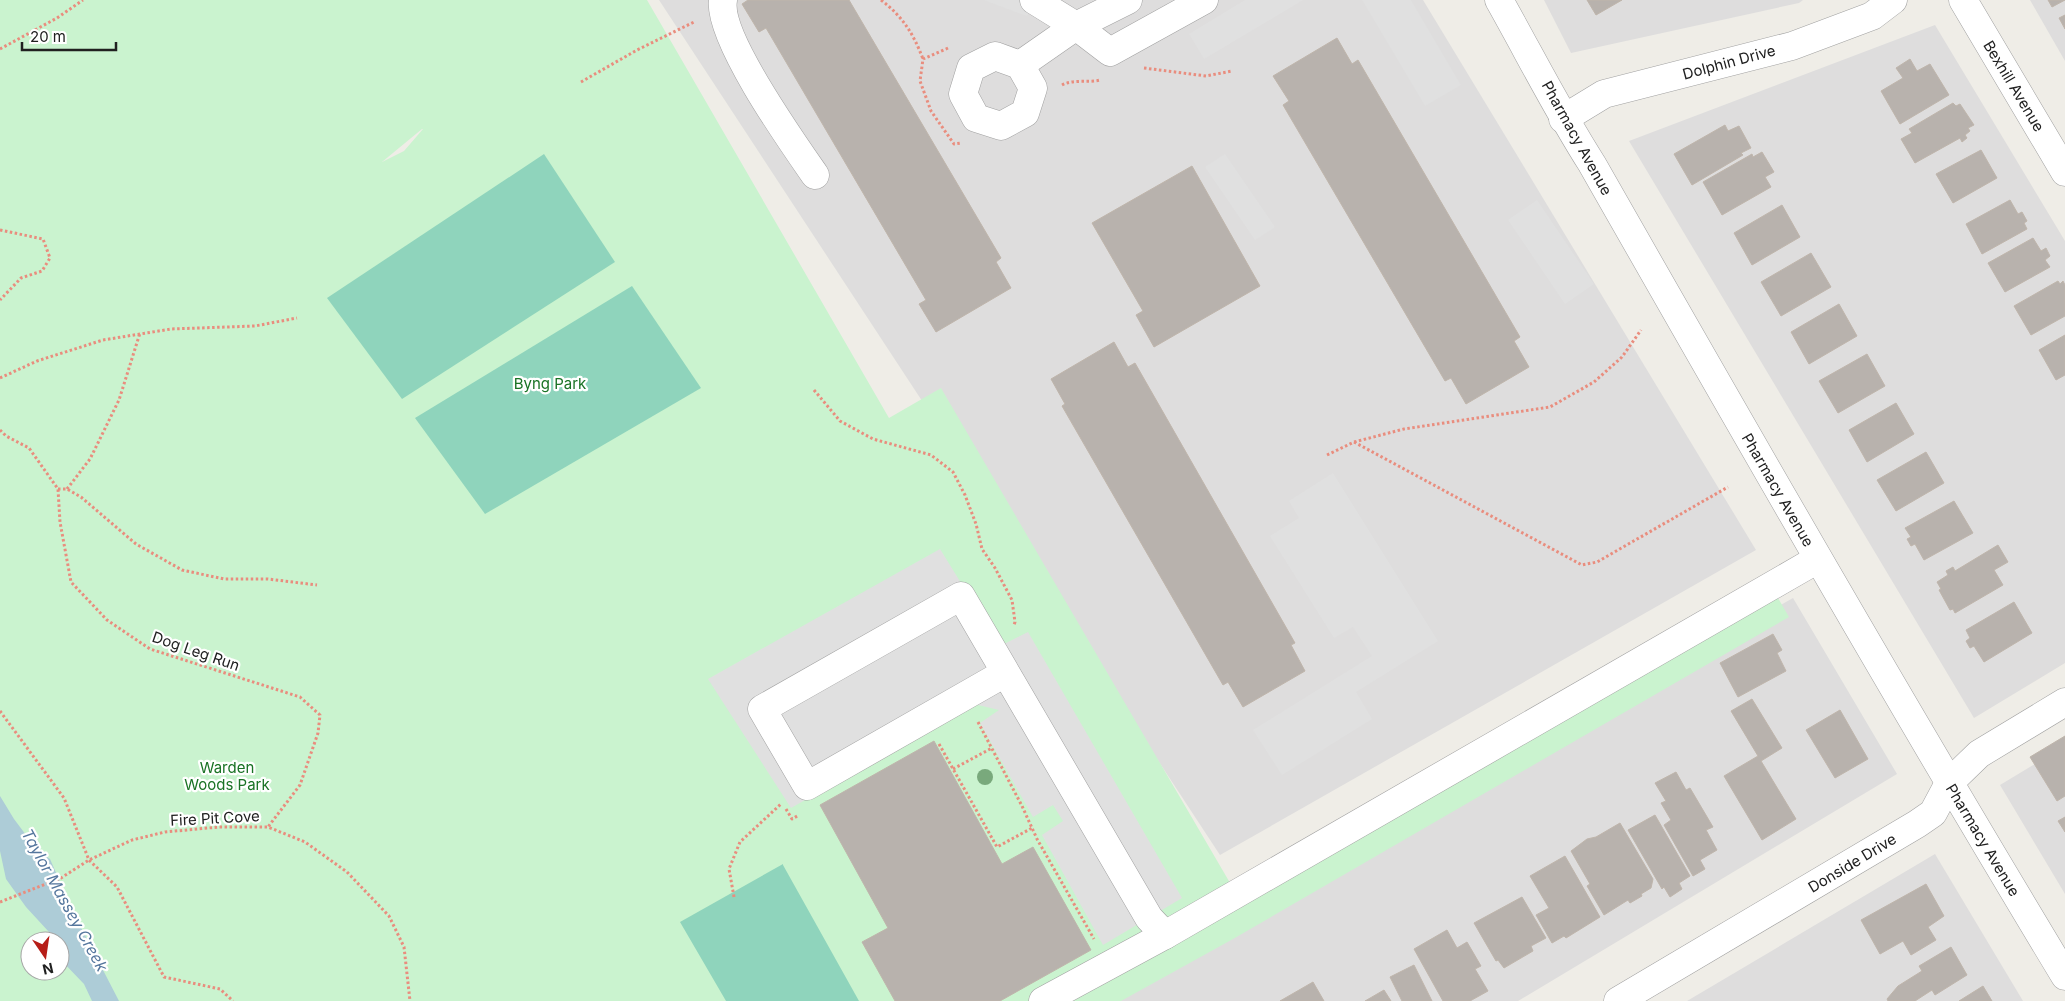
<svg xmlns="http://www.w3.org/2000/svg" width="2065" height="1001" font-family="Inter,sans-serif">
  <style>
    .residential { fill: #dedddd }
    .park { fill: #caf3cf; fill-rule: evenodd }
    .pitch { fill: #8fd4bc }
    .parking { fill: #e0e0e0 }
    .water { fill: #adccd7 }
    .building { fill: #b8b2ad; stroke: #bfb5ab }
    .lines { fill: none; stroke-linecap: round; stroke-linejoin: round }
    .minor-casing { stroke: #a1a1a1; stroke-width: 29 }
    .path { stroke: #e98d7e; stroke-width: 3; stroke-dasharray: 2.5 2.5; stroke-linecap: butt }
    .minor { stroke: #fff; stroke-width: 28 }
    .tree { fill: #79a97c }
    .labels { text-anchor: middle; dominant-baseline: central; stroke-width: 4.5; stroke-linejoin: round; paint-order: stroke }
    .street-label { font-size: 15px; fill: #202020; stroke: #fff }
    .park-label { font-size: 15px; fill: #197224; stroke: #fff }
    .water-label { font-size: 16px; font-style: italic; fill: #54769d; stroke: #fff }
  </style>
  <rect width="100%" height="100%" fill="#efede7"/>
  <!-- residential -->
  <g class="residential">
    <path d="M659,0H1423L1756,550L1220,855Z"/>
    <path d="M1544,0H1803L1799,3L1571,53Z"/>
    <path d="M2030,0H2065V61Z"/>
    <path d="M1935,25L2065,241V663L1974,718L1629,141Z"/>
    <path d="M1793,598L1897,774L1518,1001H1073L1232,914Z"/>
    <path d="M2065,746V894L2000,785Z"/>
    <path d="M1935,854L2023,1001H1687Z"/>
  </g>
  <!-- park -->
  <path class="park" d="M0,0H647L889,418L941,388L1233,888L1767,579L1789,617L1233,939L1121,1001H0ZM423,129L404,151L382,162L422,129ZM30,941H60V971H30Z"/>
  <!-- pitch -->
  <g class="pitch">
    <path d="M544,154L615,262L402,399L327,298Z"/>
    <path d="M632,286L701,388L485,514L415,418Z"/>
    <path d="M783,864V865L859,1001H726L680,922Z"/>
  </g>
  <!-- parking -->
  <g class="parking">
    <path d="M984,0H1037L1027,16Z"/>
    <path d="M1245,0H1303L1204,59L1189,34Z"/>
    <path d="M1362,0H1411L1461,85L1425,106Z"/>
    <path d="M1225,154L1275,227L1255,240L1205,167Z"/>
    <path d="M1537,200L1594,284L1565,304L1508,220Z"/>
    <path d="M1333,473L1438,641L1356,692L1372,719L1282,775L1253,730L1372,656L1353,627L1334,638L1270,536L1299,518L1289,501Z"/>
    <path d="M940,549L1000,646L1028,632L1182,898L1103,945L1042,835L1063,821L1053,805L1033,817L980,723L999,710L974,704L791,808L708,679Z"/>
  </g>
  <!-- water -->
  <path class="water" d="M0,796L14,819L38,851L50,859L74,914L119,1001H92L84,984L60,959V941H53L49,932L26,907L6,879L0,851Z"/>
  <!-- building -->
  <g class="building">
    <path d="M748,0H849L1001,258L996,262L1011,288L936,332L919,304L926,300L766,28L759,32L742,4Z"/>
    <path d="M1587,0H1622L1596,15Z"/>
    <path d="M2048,0H2065L2052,7Z"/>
    <path d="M2065,15V29L2059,18Z"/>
    <path d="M1337,38L1352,64L1358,60L1520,337L1514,341L1529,367L1466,404L1451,378L1445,381L1283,105L1289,101L1273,76Z"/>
    <path d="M1910,59L1917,71L1930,64L1949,95L1900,124L1881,91L1903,78L1896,68Z"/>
    <path d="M1953,103L1956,106L1960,104L1974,125L1968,128L1970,131L1965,135L1967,138L1962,142L1960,138L1915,163L1901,139L1912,133L1909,129Z"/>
    <path d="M1725,125L1728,131L1739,126L1751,148L1741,153L1743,155L1692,185L1674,154Z"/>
    <path d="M1981,150L1997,178L1953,203L1936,174Z"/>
    <path d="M1762,152L1774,172L1765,177L1771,187L1722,215L1703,182L1752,154L1753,157Z"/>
    <path d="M1192,166L1260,286L1154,347L1136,315L1143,311L1092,223Z"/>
    <path d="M2010,200L2018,214L2022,212L2027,221L2024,223L2027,229L1982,254L1966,224Z"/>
    <path d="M1782,205L1800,237L1752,265L1734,233Z"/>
    <path d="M2033,238L2041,251L2046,248L2050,256L2045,260L2050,267L2005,292L1988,263Z"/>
    <path d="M1811,253L1831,287L1781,316L1761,282Z"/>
    <path d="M2058,281L2060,284L2063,281L2065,285V316L2031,335L2014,306Z"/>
    <path d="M1839,304L1857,336L1809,364L1791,332Z"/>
    <path d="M2065,335V375L2056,380L2039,350Z"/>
    <path d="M1114,342L1128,367L1135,363L1295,643L1291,645L1305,671L1243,707L1228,682L1223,685L1062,406L1065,404L1051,379Z"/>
    <path d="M1867,354L1885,386L1838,413L1819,381Z"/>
    <path d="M1896,403L1914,434L1867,462L1849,430Z"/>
    <path d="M1926,452L1944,483L1896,511L1877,480Z"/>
    <path d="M1954,501L1973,533L1924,560L1915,544L1911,546L1907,539L1911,537L1905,528Z"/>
    <path d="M1998,545L2008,562L1994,570L2003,585L1955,613L1953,609L1950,610L1939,590L1941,589L1937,582L1948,575L1946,571L1953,567L1955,571Z"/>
    <path d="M2014,602L2032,633L1984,662L1974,646L1970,648L1966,641L1970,638L1966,630Z"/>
    <path d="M1773,634L1782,650L1777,653L1786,671L1738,697L1720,663Z"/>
    <path d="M1752,699L1782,748L1761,761L1796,819L1762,840L1724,776L1758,756L1731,711Z"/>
    <path d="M1840,710L1868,759L1835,778L1806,730Z"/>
    <path d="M2065,736V796L2057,801L2030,757Z"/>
    <path d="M934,741L1002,864L1033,847L1091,950L1000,1001H895L862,942L888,928L820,805Z"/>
    <path d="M1676,772L1686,790L1690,788L1713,827L1706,830L1717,850L1700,860L1705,869L1693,876L1664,825L1671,820L1661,803L1666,801L1655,783Z"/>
    <path d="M1655,815L1690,876L1679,883L1682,889L1670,897L1664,887L1662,889L1628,830Z"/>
    <path d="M2065,817V832L2058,821Z"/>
    <path d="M1620,823L1653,879L1651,888L1641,894L1642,896L1630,903L1628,900L1604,915L1587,886L1590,884L1571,851L1587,839L1596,837Z"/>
    <path d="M1565,856L1600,917L1566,938L1564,936L1552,943L1536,915L1549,908L1530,876Z"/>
    <path d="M1926,884L1944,916L1928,927L1936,940L1911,955L1903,941L1880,954L1861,920Z"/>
    <path d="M1522,897L1546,938L1531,946L1533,951L1504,968L1498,960L1496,961L1474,923Z"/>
    <path d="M1447,930L1457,948L1467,942L1481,966L1475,969L1488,991L1470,1001H1443L1414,949Z"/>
    <path d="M1951,947L1967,975L1935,995L1932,990L1915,1001H1888L1887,999L1898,986L1922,971L1919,966Z"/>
    <path d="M1414,965L1432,1001H1402L1390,977Z"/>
    <path d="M1313,982L1324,1001H1280Z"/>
    <path d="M1983,986L1992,1001H1959Z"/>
    <path d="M1384,990L1391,1001H1365Z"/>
  </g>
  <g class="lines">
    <!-- minor casing -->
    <g class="minor-casing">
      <g id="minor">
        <path d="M723,0C717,36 792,142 815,175"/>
        <path d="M1034,0L1076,26L1110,52L1204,0"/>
        <path d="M1499,0C1530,55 1558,111 1592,164C1747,436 1903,708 2065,976"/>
        <path d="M1963,0L2065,172"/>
        <path d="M995,56L1020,65L1033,88L1025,113L1001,126L976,118L963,94L971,68Z"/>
        <path d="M1020,65L1076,26L1128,0"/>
        <path d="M1563,119L1604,94L1792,46L1872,16L1893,0"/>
        <path d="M1005,673L807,786L762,709L961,596L1149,918L1165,935L1818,559"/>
        <path d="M1043,1001L1165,935"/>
        <path d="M1618,1001L1917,824L1933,813L1949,783L1979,754L2065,702"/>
      </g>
    </g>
    <!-- path -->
    <g class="path">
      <path d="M881,0C903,17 913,33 923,59"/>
      <path d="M948,48L923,59L920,81L931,111L954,144L961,143"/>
      <path d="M0,49L57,18L83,0"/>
      <path d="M1144,68L1206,76L1232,71"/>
      <path d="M581,82L637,50L694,22"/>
      <path d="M1062,85C1073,79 1088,83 1100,80"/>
      <path d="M0,230L43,239L50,258L42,271L21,278L0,300"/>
      <path d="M0,378L37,361L103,340L171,329L255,326L297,318"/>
      <path d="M814,390L840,421L873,439L931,455L953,472L965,495L976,524L982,549L995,568L1012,600L1015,622L1014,625"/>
      <path d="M0,430L6,436L29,448L58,489L60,522L71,582L107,620L150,649L300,697L320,715L318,733L300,785L268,827"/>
      <path d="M1354,442L1582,565L1597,562L1728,487"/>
      <path d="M1327,455L1354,442L1404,429L1550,407L1594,382L1622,357L1641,330"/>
      <path d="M58,489H67L81,497L136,544L182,570L224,579H268L317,585"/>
      <path d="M67,489L90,459L119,400L140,333"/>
      <path d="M0,711L64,798L89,860L117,887L164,977L220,989L233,1001"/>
      <path d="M978,722L1022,806L1037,839L1094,939"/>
      <path d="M939,744L997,847L1032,828"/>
      <path d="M953,769L992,748"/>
      <path d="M786,809L792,819L799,815"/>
      <path d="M734,897L729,869L740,842L782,803"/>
      <path d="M0,902L61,878L89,860L132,840L165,832L219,827H268L305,842L347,872L389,916L404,947L410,1001"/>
    </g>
    <!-- minor -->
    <use href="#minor" class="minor"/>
  </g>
  <!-- trees -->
  <circle class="tree" cx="985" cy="777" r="8"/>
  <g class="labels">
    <!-- street labels -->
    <g class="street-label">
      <text transform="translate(1729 62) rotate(-15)">Dolphin Drive</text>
      <text transform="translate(2014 86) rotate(59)">Bexhill Avenue</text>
      <text transform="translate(1577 138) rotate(61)">Pharmacy Avenue</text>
      <text transform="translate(1778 490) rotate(60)">Pharmacy Avenue</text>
      <text transform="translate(196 651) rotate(19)">Dog Leg Run</text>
      <text transform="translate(215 818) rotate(-3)">Fire Pit Cove</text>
      <text transform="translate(1983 840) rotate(59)">Pharmacy Avenue</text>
      <text transform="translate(1852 863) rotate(-31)">Donside Drive</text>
    </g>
    <!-- park labels -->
    <g class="park-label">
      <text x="550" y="383">Byng Park</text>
      <text x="227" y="767">Warden<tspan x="227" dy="17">Woods Park</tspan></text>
    </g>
    <!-- water labels -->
    <g class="water-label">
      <text transform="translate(65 900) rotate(61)">Taylor Massey Creek</text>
    </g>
  </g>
  <!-- north arrow -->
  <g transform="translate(45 956) rotate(167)"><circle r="24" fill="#ffffff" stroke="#a6a6a6"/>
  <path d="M0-4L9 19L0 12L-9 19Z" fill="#b71e18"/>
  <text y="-8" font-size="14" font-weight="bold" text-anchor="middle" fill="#202020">N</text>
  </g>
  <!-- scale -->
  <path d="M22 42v8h94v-8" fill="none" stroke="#202020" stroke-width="2.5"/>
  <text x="30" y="42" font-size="15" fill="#202020" stroke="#ffffff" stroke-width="4" paint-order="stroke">20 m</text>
</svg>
